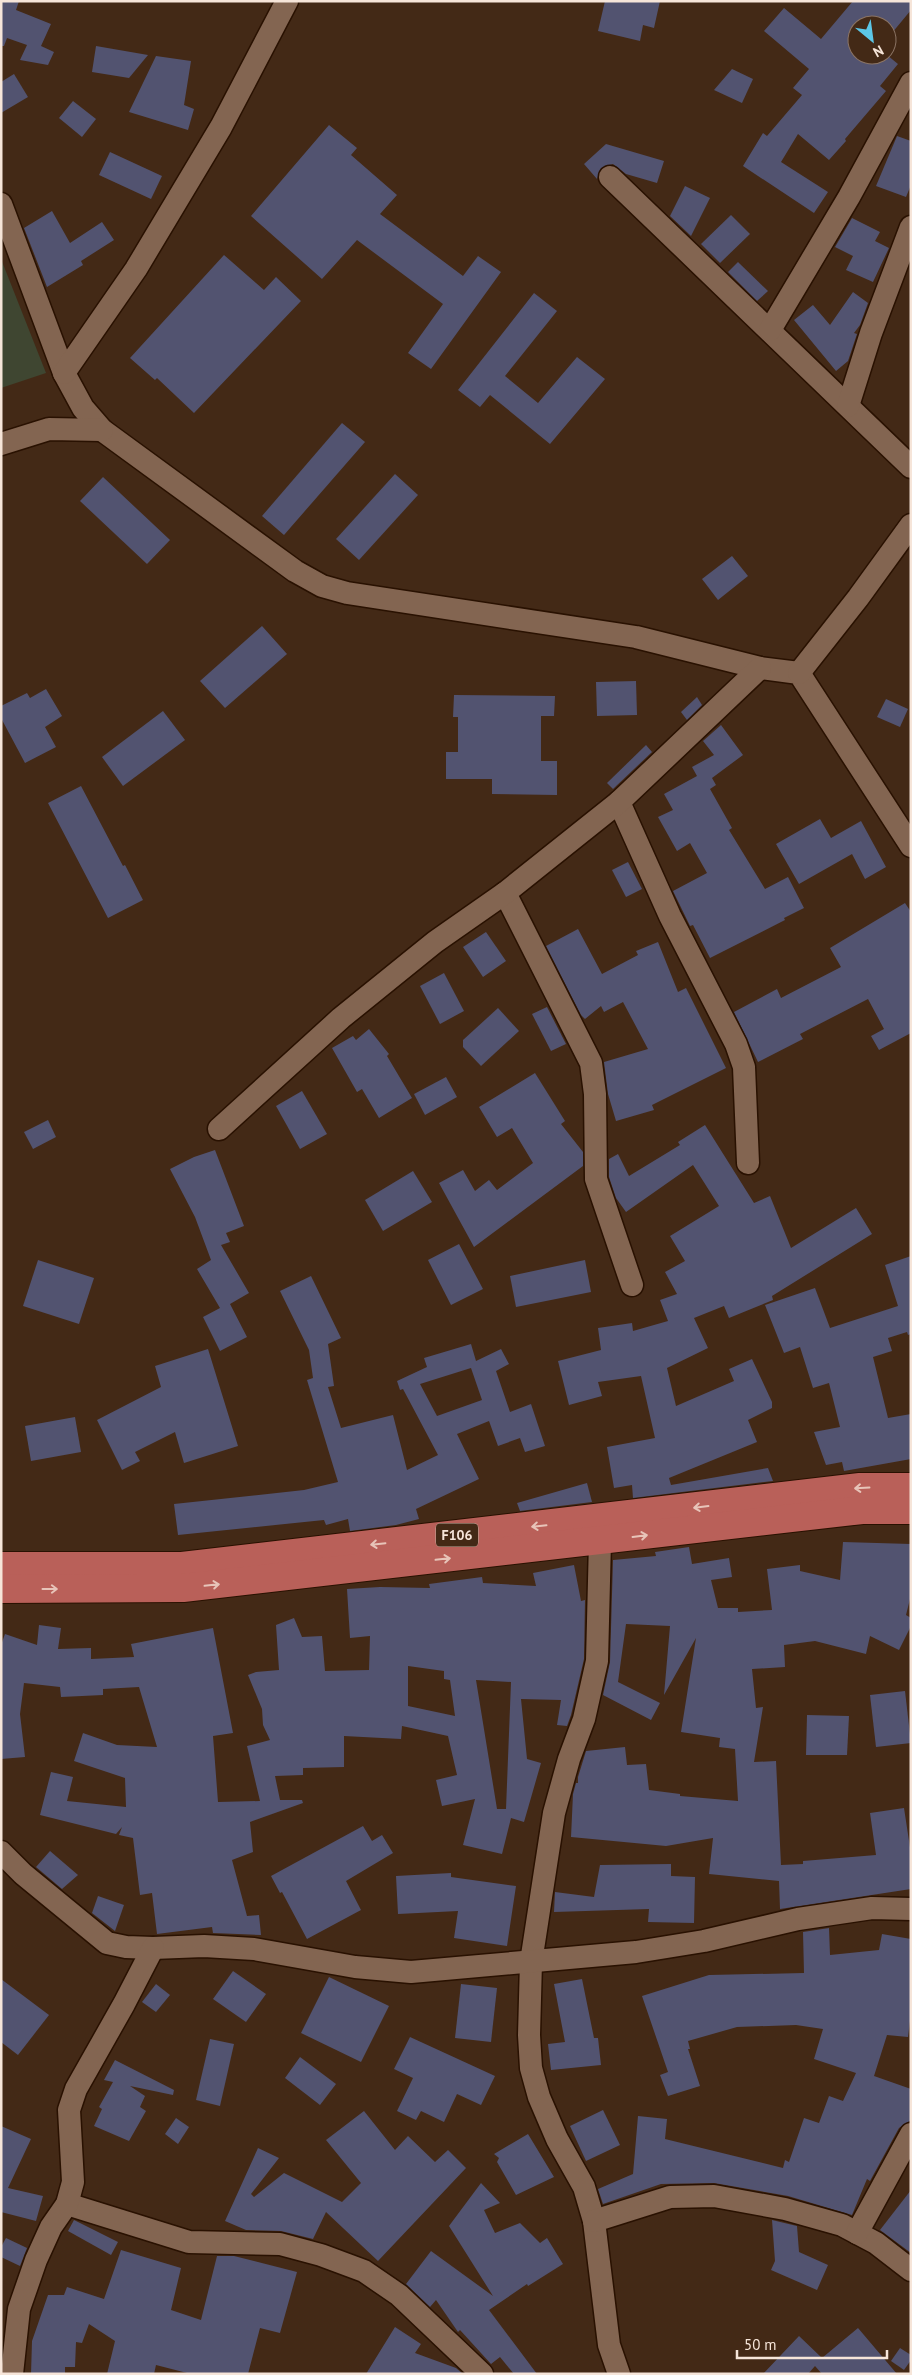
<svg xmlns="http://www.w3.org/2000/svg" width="912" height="2375" font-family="'PT Sans',sans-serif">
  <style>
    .park { fill: #3f4631 }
    .building { fill: #525370; fill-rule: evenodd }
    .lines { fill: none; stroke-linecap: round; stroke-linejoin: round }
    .minor-casing { stroke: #291101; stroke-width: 25 }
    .major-casing { stroke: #291101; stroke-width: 30 }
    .minor { stroke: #836551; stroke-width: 22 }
    .major { stroke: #b96059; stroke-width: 28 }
    .oneway { stroke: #e7c4b9 }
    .labels { text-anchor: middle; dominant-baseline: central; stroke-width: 5; stroke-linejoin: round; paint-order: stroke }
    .shield { fill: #432916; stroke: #c0ad9e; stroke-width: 1 }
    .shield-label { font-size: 14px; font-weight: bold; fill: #f6e5d9 }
  </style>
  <rect width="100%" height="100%" fill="#432916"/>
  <!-- park -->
  <path class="park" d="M1,259L46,373L1,388Z"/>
  <!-- building -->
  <g class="building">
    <path d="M1,1H19L16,10L51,24L41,46L54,52L48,65L20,60L27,45L7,38L4,46H1Z"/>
    <path d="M605,1H660L654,28L643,25L640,41L598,31Z"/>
    <path d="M853,1H911V10L887,39V25H857V55H887L898,64L880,86L886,91L845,139L846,141L829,160L798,134L781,162L828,192L814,213L743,166L763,133L767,136L802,95L793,88L809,69L764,31L784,8L821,39Z"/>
    <path d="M96,46L148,55L129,78L92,72Z"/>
    <path d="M156,56L191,61L184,105L194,109L188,130L129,112Z"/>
    <path d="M732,69L753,79L742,103L714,90Z"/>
    <path d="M14,74L28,97L1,113V82Z"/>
    <path d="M73,101L96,119L82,137L59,118Z"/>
    <path d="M329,125L357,148L351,155L397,195L380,214L463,276L478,256L501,272L431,369L408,353L443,304L357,240L322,279L251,216Z"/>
    <path d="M897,136L911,141V185L906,197L876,186Z"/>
    <path d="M606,144L664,161L657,183L626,174L613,164L601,168L597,179L584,164Z"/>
    <path d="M110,152L162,176L151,199L99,175Z"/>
    <path d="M685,186L710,198L691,236L670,216Z"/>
    <path d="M52,211L70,243L102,222L114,240L81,261L83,265L47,287L24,228Z"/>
    <path d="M731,215L750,234L720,263L701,244Z"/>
    <path d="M852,218L880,232L875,241L889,248L873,282L846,270L853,256L835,247Z"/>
    <path d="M224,255L264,290L276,277L301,301L194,413L157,378L155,380L130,358Z"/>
    <path d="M738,262L768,291L757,301L728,272Z"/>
    <path d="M853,292L868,303L860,325L854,333L857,334L848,361L836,371L794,320L813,305L830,325Z"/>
    <path d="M534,293L557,311L505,376L538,403L577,357L605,379L550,444L490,395L480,407L458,390Z"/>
    <path d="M342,423L365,442L284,535L262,516Z"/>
    <path d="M395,474L418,495L359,560L336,539Z"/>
    <path d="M103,477L170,540L147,564L80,501Z"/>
    <path d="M732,556L748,576L718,600L702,579Z"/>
    <path d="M262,626L287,654L225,708L200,681Z"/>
    <path d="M636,681L637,715L597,716L596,682Z"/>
    <path d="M46,689L62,716L45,727L56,747L25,763L1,718V706L27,693L30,698Z"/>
    <path d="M454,695L555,696L554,716H541V761H557V795L492,794V779H446V752H458V717H453Z"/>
    <path d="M697,697L702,705L687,720L681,712Z"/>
    <path d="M886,699L908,709L900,727L877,717Z"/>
    <path d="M163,711L185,740L123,786L102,757Z"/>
    <path d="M721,725L743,755L712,778L716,785L710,789L732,828L729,830L765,889L788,877L804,908L784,918L785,920L710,958L693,925L690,926L673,891L707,873L690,843L677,851L658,817L673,810L664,794L697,776L692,767L714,755L703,741Z"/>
    <path d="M646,745L652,752L613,789L607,783Z"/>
    <path d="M81,786L123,866L125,865L143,900L108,918L48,803Z"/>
    <path d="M820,819L831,838L861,821L886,867L865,879L852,854L799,884L776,844Z"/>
    <path d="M628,862L642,889L626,897L612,870Z"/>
    <path d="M905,903L911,912V1033L879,1050L871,1036L884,1029L868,999L800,1034L803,1039L758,1062L734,1012L777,989L781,998L841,967L830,948Z"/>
    <path d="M578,929L602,974L638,955L636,951L658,942L678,992L686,988L726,1068L652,1105L654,1110L616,1121L608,1094L604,1062L648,1049L623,1002L604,1012L601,1006L585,1019L581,1015L546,946Z"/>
    <path d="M486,932L506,961L483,977L463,947Z"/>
    <path d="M444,973L464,1011L440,1024L420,986Z"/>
    <path d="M547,1007L566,1044L551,1051L532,1014Z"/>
    <path d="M498,1008L519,1031L481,1066L463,1047V1040Z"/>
    <path d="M369,1029L389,1054L387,1056L412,1098L379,1118L362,1089L357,1092L332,1048L353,1036L356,1040Z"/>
    <path d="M535,1073L565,1121L561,1124L583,1152V1166L474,1247L439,1183L463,1170L475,1191L489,1180L497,1190L533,1163L512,1128L497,1137L479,1107Z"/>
    <path d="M446,1077L457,1097L425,1115L414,1094Z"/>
    <path d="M302,1091L327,1134L300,1149L276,1106Z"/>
    <path d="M48,1120L56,1137L33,1149L24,1132Z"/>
    <path d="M705,1125L754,1203L770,1196L791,1248L856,1208L872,1234L772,1296L773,1300L729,1318L724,1306L694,1318L708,1348L667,1368L676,1406L734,1381L729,1369L752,1359L772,1402V1408L748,1420L757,1442L669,1478L671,1485L768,1468L773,1481L633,1498L632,1485L614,1488L607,1447L655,1438L641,1376L598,1382L602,1396L569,1405L558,1361L601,1350L598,1328L632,1323L633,1331L668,1321L660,1300L677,1294L665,1272L685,1261L670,1236L719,1206L693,1165L626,1212L616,1198L609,1177V1159L618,1154L629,1176L680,1145L678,1142Z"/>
    <path d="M215,1150L244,1226L226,1233L230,1242L221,1245L249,1293L230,1304L247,1337L220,1351L203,1317L220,1308L197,1269L211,1260L195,1217L170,1169L194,1157Z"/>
    <path d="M413,1171L432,1202L383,1231L365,1200Z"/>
    <path d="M459,1244L483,1289L451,1305L428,1260Z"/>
    <path d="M911,1256V1334L908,1335L907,1332L888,1338L892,1351L873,1357L888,1418L911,1414V1459L844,1471L842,1462L826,1465L814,1432L840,1427L829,1383L813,1388L800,1347L784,1353L765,1305L815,1288L830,1328L898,1306L885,1265Z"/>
    <path d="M38,1260L94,1278L79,1324L23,1306Z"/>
    <path d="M585,1260L591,1292L516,1307L510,1276Z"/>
    <path d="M311,1276L341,1338L328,1344L334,1386L328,1387L341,1428L393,1415L407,1470L438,1455L403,1389L400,1390L397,1381L427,1367L424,1358L471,1344L476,1361L501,1349L509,1364L496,1371L510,1412L531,1404L545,1446L525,1452L520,1438L498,1446L489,1421L457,1434L479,1479L416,1509L419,1519L396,1525L350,1531L348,1519L326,1525L324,1520L178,1535L174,1504L304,1490L338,1482L307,1380L313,1378L309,1350L280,1291ZM471,1368L482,1400L437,1416L420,1384Z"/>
    <path d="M208,1349L238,1446L184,1463L175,1432L135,1452L140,1461L122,1470L97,1420L161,1387L155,1366Z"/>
    <path d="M75,1417L81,1452L31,1461L25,1426Z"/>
    <path d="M587,1483L592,1502L520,1511L517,1503Z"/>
    <path d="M843,1542L911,1544V1595L906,1615L911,1618V1626L899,1650L870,1636L866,1654L815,1641L784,1645L785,1667L752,1669L756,1708L763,1707L754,1762L776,1761L781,1865L803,1864V1861L876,1855L870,1813L904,1808L911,1854V1889L780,1909L779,1881L709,1874L713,1838L666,1846L571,1837L573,1794L576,1783H578V1777L586,1751L625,1747L627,1765L646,1764L649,1790L680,1794V1796L738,1801L735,1749L719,1747L720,1738L681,1732L696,1638L664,1695L670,1626L626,1624L618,1682L660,1703L651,1720L603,1695L610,1662L613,1560L656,1556L655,1552L689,1547L692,1564L729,1558L732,1577L711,1580L718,1608H738V1612L772,1610L767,1569L800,1565V1571L840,1580Z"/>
    <path d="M574,1565L581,1601L585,1600L584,1659L571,1715L567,1726L557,1725L561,1700L521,1699L527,1759L541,1763L524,1822L511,1818L502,1854L463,1845L475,1799L442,1806L436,1780L457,1775L448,1736L402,1726L401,1739L344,1736V1767L303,1768V1775L275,1776L280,1800H302L303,1803L250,1822L253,1852L232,1860L247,1916L259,1915L261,1935L213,1933L212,1927L157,1934L152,1893L140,1895L133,1838L119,1835L122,1827L116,1834L40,1815L51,1772L73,1777L67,1801L126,1807L125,1778L74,1761L83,1733L117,1745L157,1747L139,1687L103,1689V1695L61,1697L60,1687L24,1683L20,1714L25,1757L1,1759V1645L5,1634L37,1645L39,1625L61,1628L58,1649L91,1648V1659L134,1657L131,1644L213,1628L233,1733L213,1736L218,1802L260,1801L247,1746L270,1740L263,1725L262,1709L248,1675L256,1672L279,1670L276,1625L294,1618L302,1637L322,1636L325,1671L369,1670L370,1636L350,1638L347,1589L380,1587L430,1588L429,1584L482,1577L483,1583L536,1586L533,1573ZM408,1666L444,1671V1679L450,1680L455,1716L408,1706ZM476,1680L511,1682L506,1809H497Z"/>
    <path d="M905,1691L911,1743L876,1747L870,1695Z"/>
    <path d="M807,1715L849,1716L847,1755H806Z"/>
    <path d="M363,1826L372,1841L382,1835L393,1853L346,1881L361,1910L307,1939L282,1892L280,1893L271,1876Z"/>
    <path d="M50,1851L78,1875L62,1889L36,1867Z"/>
    <path d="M671,1864V1876L695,1877L694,1923L648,1922L649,1909L554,1912L555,1892L594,1897L600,1865Z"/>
    <path d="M451,1873V1877L516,1886L507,1946L454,1938L458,1911L398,1914L396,1876Z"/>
    <path d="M98,1896L124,1905L115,1931L92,1913Z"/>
    <path d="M829,1928L830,1955L879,1950L882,1934L911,1939V2013L908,2037L887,2035L874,2076L911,2089V2120L899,2128L870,2181L867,2179L852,2215L788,2196L714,2183L661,2184L603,2204L598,2189L633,2174L638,2116L667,2119L665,2139L783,2168L785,2160L789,2162L804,2118L819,2123L829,2096L843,2101L856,2073L814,2059L823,2029L796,2025L737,2027L688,2041L690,2049H688L700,2086L668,2096L660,2075L668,2072L642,1996L709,1975L804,1973L803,1932Z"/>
    <path d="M233,1971L266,1994L246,2022L213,1999Z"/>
    <path d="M329,1977L389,2006L361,2062L301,2033Z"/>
    <path d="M1,1979L49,2015L18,2055L1,2042Z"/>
    <path d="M582,1979L594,2038H598L601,2065L551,2070L548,2044L565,2042L554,1984Z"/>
    <path d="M156,1984L170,1995L156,2012L142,2002Z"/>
    <path d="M461,1984L497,1988L491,2042L455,2038Z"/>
    <path d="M410,2037L495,2076L481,2105L457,2094L444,2122L421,2111L416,2120L397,2111L413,2078L394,2069Z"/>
    <path d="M210,2039L234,2044L220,2106L196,2100Z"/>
    <path d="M300,2057L336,2084L320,2105L285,2078Z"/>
    <path d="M115,2060L174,2090L173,2095L130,2086L145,2096L140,2107L146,2111L129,2141L94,2126L102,2109L99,2107L113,2082L104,2080Z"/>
    <path d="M603,2110L620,2145L586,2161L570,2126Z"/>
    <path d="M364,2111L395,2150L408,2136L435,2162L448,2150L466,2168L378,2261L326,2212L313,2239L281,2231L246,2230L225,2221L258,2148L279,2158L251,2194L254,2197L284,2173L342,2202L361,2183L326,2140Z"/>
    <path d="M176,2118L189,2127L178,2144L165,2134Z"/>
    <path d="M1,2126L31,2139L8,2188L43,2196L36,2221L1,2212Z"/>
    <path d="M528,2134L554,2177L516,2195L497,2162L499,2158L494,2154Z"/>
    <path d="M481,2183L500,2203L484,2210L495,2233L520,2223L540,2243L547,2238L563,2264L528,2286L527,2284L489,2310L537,2374H514L500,2357L491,2364L460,2330L458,2332L436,2300L430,2307L406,2284L431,2251L493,2296L449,2226Z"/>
    <path d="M911,2190V2253L880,2230Z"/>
    <path d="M74,2220L118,2242L111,2255L68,2231Z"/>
    <path d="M772,2220L797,2226L799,2252L828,2265L817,2290L771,2270L775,2261Z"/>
    <path d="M6,2238L27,2248L20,2266L1,2257V2247Z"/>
    <path d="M121,2250L181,2268L171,2310L201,2320L217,2256H234L297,2272L280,2333L260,2328L248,2374H191L156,2365L154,2374H107L115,2341L89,2324L82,2343L76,2342L75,2367H65V2374H31L32,2341L48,2295H64L67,2287L104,2299Z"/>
    <path d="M395,2327L421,2344L415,2353L456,2368L463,2374H366Z"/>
    <path d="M858,2328L897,2374H822L815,2366L808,2374H763L799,2336L822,2358Z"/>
    <path d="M900,2348L911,2355V2360L904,2370L891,2361Z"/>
  </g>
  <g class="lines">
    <!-- minor casing -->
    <g class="minor-casing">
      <g id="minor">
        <path d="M610,177L911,467"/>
        <path d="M1,204L64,373L83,408L102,430L295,571L322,586L347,593L636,637L760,668L799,673L911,846"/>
        <path d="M770,330L849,197L911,83"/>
        <path d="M64,373L136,269L221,127L287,1"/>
        <path d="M848,406L871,333L911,227"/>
        <path d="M1,444L49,429L102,430"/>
        <path d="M799,673L858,598L911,525"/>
        <path d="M619,802L670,916L736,1044L744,1067L748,1163"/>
        <path d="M505,893L591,1063L595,1094L596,1179L632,1285"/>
        <path d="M219,1129L341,1018L435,942L505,893L619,802L760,668"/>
        <path d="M600,1541L597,1661L584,1719L569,1759L554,1813L531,1962L529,2035L531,2068L539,2097L557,2139L584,2187L594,2221L609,2345L619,2374"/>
        <path d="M1,1852L23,1874L107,1943L126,1947L153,1948L204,1946L254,1949L355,1967L411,1972L636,1952L704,1941L798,1919L872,1908L911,1909"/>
        <path d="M67,2204L189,2242L280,2244L321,2255L364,2271L399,2295L482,2374"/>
        <path d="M594,2221L670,2197L714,2196L785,2209L842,2225L876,2243L911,2270"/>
        <path d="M857,2233L911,2134"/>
        <path d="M12,2374L19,2309L36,2260L51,2227L67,2204L73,2182L69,2110L76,2089L124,2004L153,1948"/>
      </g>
    </g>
    <!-- major casing -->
    <g class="major-casing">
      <g id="major">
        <path d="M1,1566H182L860,1487H911"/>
        <path d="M1,1589L183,1588L862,1510H911"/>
      </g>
    </g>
    <!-- minor -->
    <use href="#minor" class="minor"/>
    <!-- major -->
    <use href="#major" class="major"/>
  </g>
  <!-- one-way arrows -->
  <defs><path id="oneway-shaft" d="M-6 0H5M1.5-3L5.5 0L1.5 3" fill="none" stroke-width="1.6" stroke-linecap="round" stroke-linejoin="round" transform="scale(1.25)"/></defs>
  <g class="oneway">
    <use href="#oneway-shaft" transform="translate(862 1488) rotate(177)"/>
    <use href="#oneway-shaft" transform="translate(701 1507) rotate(173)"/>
    <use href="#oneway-shaft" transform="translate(539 1526) rotate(174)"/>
    <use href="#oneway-shaft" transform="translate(640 1536) rotate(-7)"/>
    <use href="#oneway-shaft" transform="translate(378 1544) rotate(174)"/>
    <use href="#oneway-shaft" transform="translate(443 1559) rotate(-6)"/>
    <use href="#oneway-shaft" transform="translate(212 1585) rotate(-6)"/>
    <use href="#oneway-shaft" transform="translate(50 1589)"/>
  </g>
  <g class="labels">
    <!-- shield labels -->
    <rect class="shield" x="436" y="1523.5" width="42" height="23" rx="4"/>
    <g class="shield-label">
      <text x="457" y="1535">F106</text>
    </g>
  </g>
  <!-- border -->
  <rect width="912" height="2375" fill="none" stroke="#f6e5d9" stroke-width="5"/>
  <!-- north arrow -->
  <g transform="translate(872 40) rotate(151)"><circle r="24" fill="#432916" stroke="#8b7464"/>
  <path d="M0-4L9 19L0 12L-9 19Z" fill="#5cc7e7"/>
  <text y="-8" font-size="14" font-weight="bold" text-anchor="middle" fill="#f6e5d9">N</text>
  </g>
  <!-- scale -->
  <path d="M737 2350v8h150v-8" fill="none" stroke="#f6e5d9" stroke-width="2.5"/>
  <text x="744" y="2350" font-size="15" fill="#f6e5d9" stroke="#432916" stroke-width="4" paint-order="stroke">50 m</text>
</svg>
